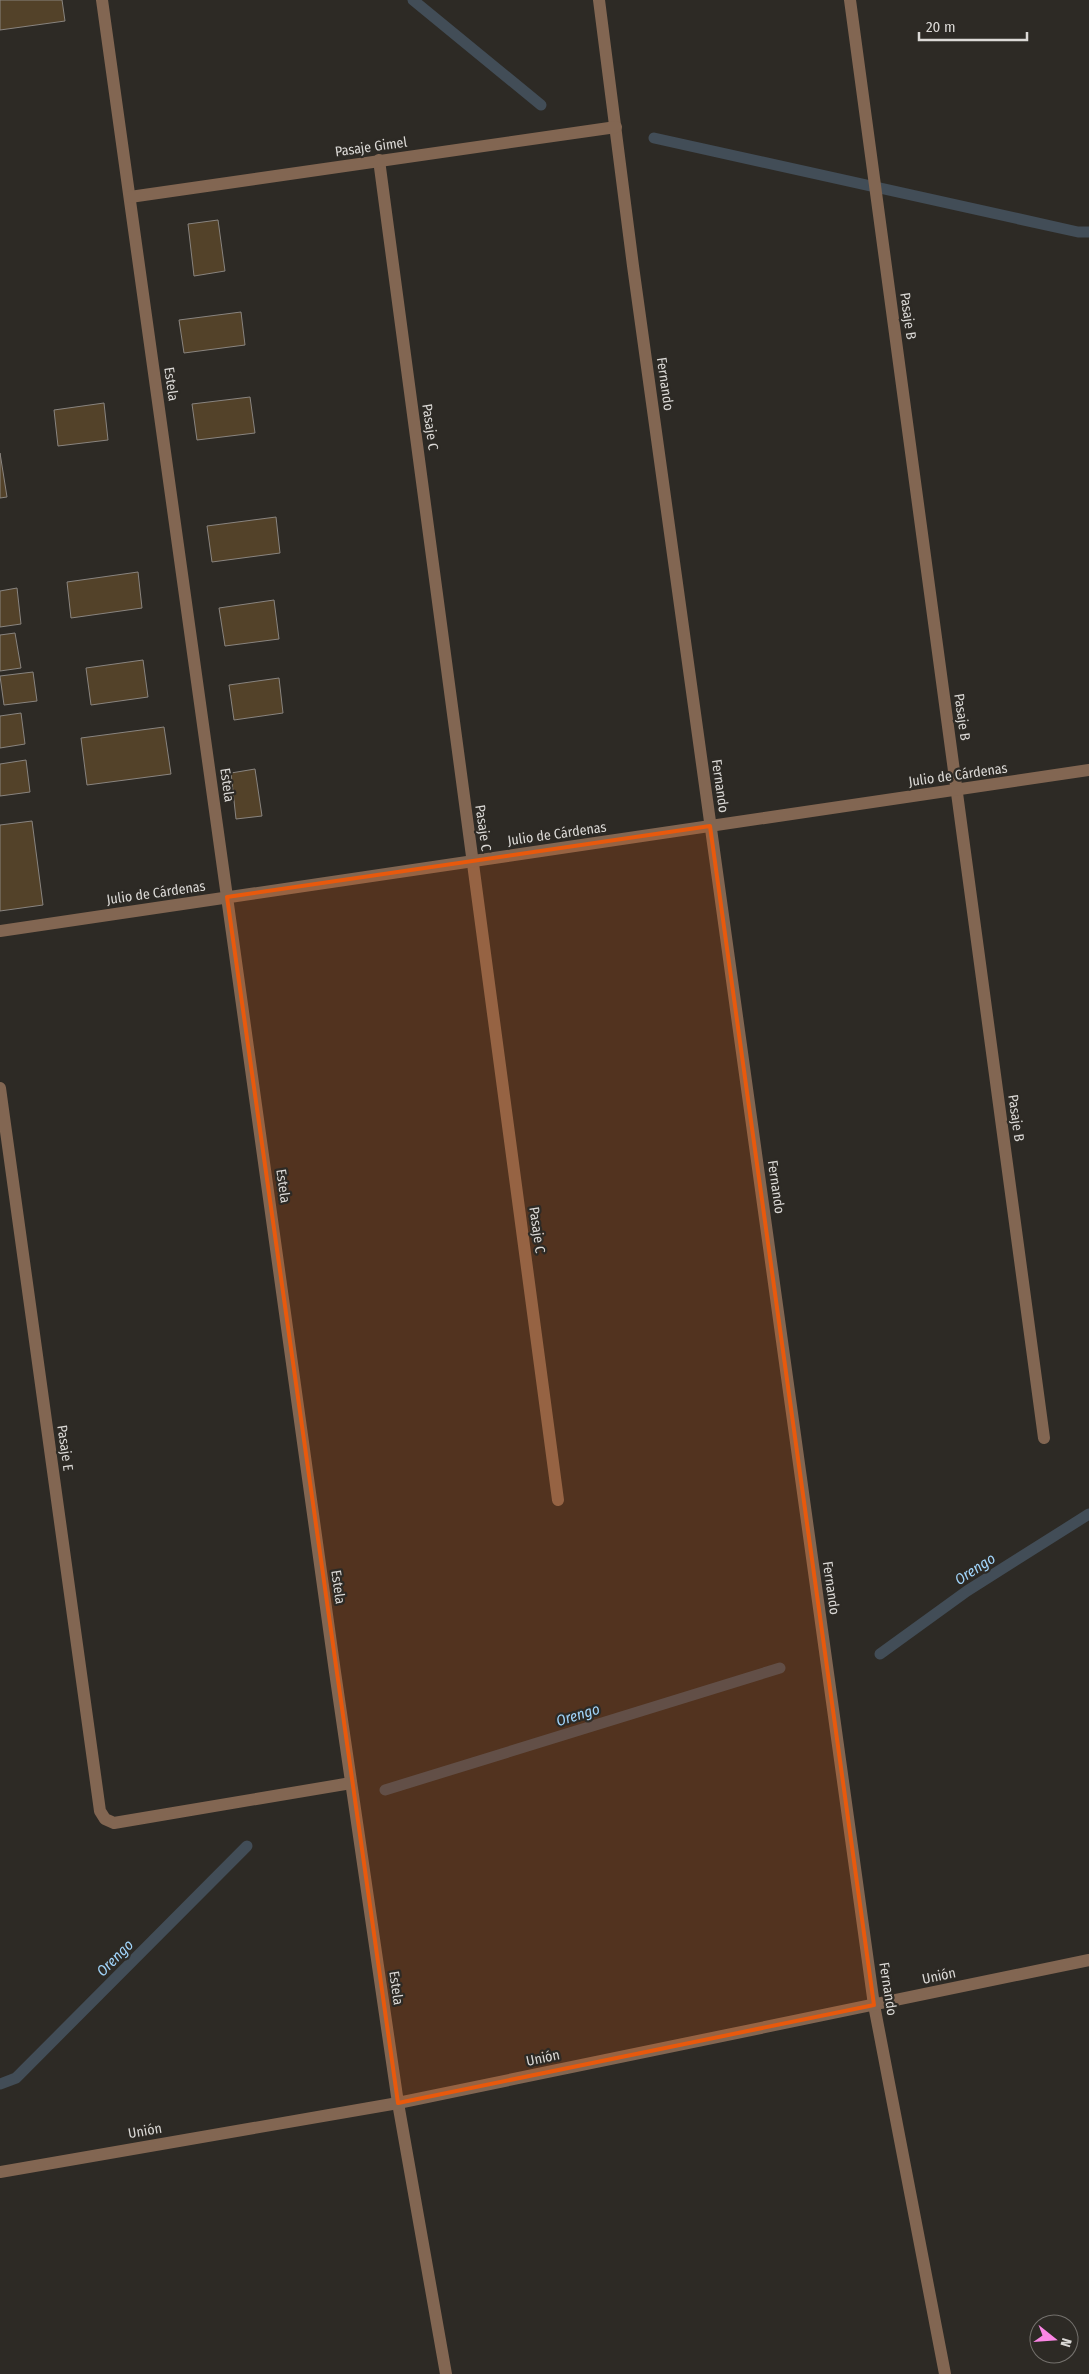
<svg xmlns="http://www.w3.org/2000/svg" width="1089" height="2374" font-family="'Fira Sans Condensed',sans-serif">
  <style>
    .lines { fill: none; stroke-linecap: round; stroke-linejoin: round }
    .stream { stroke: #424d57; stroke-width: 11 }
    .building { fill: #534229; stroke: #89847f }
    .minor { stroke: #826652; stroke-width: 12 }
    .marked { fill: #e8590c; fill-opacity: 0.2; stroke: #e8590c; stroke-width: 4; stroke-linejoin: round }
    .labels { text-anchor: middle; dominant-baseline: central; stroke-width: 4.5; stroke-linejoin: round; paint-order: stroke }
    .street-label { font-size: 14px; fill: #dbd9d6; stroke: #2d2a25 }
    .water-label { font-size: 15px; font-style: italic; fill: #a1d4fa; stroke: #2d2a25 }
  </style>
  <rect width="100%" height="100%" fill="#2d2a25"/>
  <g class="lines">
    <!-- stream -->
    <g class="stream">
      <path d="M413,0L541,105"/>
      <path d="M654,138L1078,232H1089"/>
      <path d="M880,1654L967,1591L1089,1514"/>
      <path d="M385,1790L780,1668"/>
      <path d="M0,2084L16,2078L247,1846"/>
    </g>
  </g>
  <!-- building -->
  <g class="building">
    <path d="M0,0H62L65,21L0,30Z"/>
    <path d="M218,220L225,271L194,276L188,224Z"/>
    <path d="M241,312L245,345L184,353L179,320Z"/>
    <path d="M250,397L255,433L197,440L192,404Z"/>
    <path d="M104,403L108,440L58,446L54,410Z"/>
    <path d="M0,453L7,497L0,498Z"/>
    <path d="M276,517L280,553L212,562L207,526Z"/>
    <path d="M138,572L142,608L71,618L67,582Z"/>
    <path d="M17,588L21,624L0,627V591Z"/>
    <path d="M274,600L279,639L225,646L219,608Z"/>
    <path d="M15,633L21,668L0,671V635Z"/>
    <path d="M143,660L148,697L91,705L86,668Z"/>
    <path d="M33,672L37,701L4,705L0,676Z"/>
    <path d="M279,678L283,713L234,720L229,685Z"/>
    <path d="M21,713L25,744L0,748V716Z"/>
    <path d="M164,727L171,774L87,785L81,738Z"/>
    <path d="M26,760L30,792L0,796V764Z"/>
    <path d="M255,769L262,816L236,819L231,773Z"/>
    <path d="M32,821L43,905L0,911V825Z"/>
  </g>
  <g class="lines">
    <!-- minor -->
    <g class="minor">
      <path d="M102,0L335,1672L398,2103L446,2374"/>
      <path d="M599,0L633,266L874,2005L945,2374"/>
      <path d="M850,0L1044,1438"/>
      <path d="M379,160L558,1500"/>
      <path d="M130,197L616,127"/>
      <path d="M0,931L1089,770"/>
      <path d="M0,1088L100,1811L105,1819L114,1823L351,1783"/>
      <path d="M0,2172L398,2103L1089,1960"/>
    </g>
  </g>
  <!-- marked area -->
  <path class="marked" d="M710,826L874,2005L398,2103L227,897Z"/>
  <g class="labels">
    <!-- street labels -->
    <g class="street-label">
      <text transform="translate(371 147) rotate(-8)">Pasaje Gimel</text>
      <text transform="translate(908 316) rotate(82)">Pasaje B</text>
      <text transform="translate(171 384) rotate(82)">Estela</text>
      <text transform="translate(665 384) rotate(82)">Fernando</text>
      <text transform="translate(430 427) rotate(82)">Pasaje C</text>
      <text transform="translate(962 717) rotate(82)">Pasaje B</text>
      <text transform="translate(958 775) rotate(-8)">Julio de Cárdenas</text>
      <text transform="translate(227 785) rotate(82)">Estela</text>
      <text transform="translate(720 786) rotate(82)">Fernando</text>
      <text transform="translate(483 828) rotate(82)">Pasaje C</text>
      <text transform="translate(557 834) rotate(-8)">Julio de Cárdenas</text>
      <text transform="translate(156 893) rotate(-8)">Julio de Cárdenas</text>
      <text transform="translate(1016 1118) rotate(82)">Pasaje B</text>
      <text transform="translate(283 1186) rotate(82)">Estela</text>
      <text transform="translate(776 1187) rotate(82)">Fernando</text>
      <text transform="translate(537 1230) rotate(82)">Pasaje C</text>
      <text transform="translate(65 1448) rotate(82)">Pasaje E</text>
      <text transform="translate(338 1587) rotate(82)">Estela</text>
      <text transform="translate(831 1588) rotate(82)">Fernando</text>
      <text transform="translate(939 1976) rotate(-12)">Unión</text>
      <text transform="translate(396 1988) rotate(82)">Estela</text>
      <text transform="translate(888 1989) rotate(81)">Fernando</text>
      <text transform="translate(543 2058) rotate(-12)">Unión</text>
      <text transform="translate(145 2131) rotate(-10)">Unión</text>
    </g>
    <!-- water labels -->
    <g class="water-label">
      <text transform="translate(975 1569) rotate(-33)">Orengo</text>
      <text transform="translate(578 1715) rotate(-17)">Orengo</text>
      <text transform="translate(115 1958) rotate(-45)">Orengo</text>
    </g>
  </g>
  <!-- north arrow -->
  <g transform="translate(1054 2339) rotate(107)"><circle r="24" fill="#2d2a25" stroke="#73706c"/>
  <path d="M0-4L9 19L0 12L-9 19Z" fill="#fb86e5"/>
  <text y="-8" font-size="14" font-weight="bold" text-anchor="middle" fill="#dbd9d6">N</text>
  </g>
  <!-- scale -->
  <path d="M919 32v8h108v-8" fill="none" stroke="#dbd9d6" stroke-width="2.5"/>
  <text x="926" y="32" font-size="15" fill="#dbd9d6" stroke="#2d2a25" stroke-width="4" paint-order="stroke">20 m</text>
</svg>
